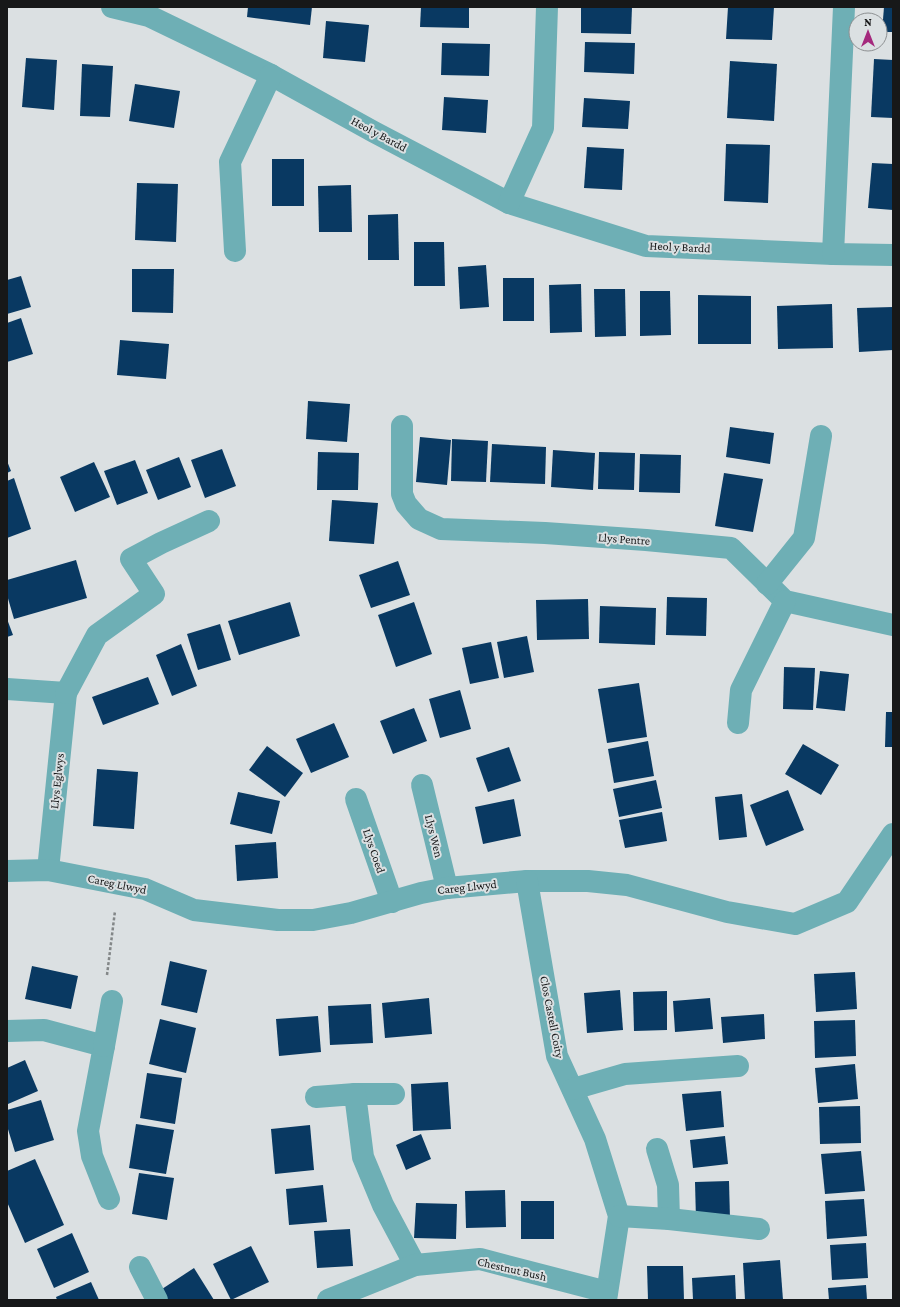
<svg xmlns="http://www.w3.org/2000/svg" width="900" height="1307" font-family="'Crimson Pro',serif">
  <style>
    .building { fill: #093962 }
    .lines { fill: none; stroke-linecap: round; stroke-linejoin: round }
    .path { stroke: #838788; stroke-width: 2.5; stroke-dasharray: 3 2; stroke-linecap: butt }
    .minor { stroke: #6eafb5; stroke-width: 22 }
    .labels { text-anchor: middle; dominant-baseline: central; stroke-width: 4; stroke-linejoin: round; paint-order: stroke }
    .street-label { font-size: 12px; fill: #171819; stroke: #dbe0e2 }
  </style>
  <rect width="100%" height="100%" fill="#dbe0e2"/>
  <!-- building -->
  <g class="building">
    <path d="M248,7H312L310,25L247,17Z"/>
    <path d="M421,7H469V28L420,27Z"/>
    <path d="M581,7H632L631,34L581,33Z"/>
    <path d="M728,7H774L772,40L726,39Z"/>
    <path d="M884,7H893V32H882Z"/>
    <path d="M326,21L369,25L365,62L323,58Z"/>
    <path d="M585,42L635,43L634,74L584,72Z"/>
    <path d="M442,43L490,44L489,76L441,75Z"/>
    <path d="M26,58L57,60L54,110L22,107Z"/>
    <path d="M874,59L893,60V118L871,117Z"/>
    <path d="M730,61L777,64L774,121L727,118Z"/>
    <path d="M82,64L113,66L110,117L80,116Z"/>
    <path d="M135,84L180,91L174,128L129,121Z"/>
    <path d="M444,97L488,100L486,133L442,130Z"/>
    <path d="M584,98L630,101L628,129L582,127Z"/>
    <path d="M726,144L770,145L768,203L724,201Z"/>
    <path d="M587,147L624,149L622,190L584,188Z"/>
    <rect x="272" y="159" width="32" height="47"/>
    <path d="M872,163L893,164V210L868,208Z"/>
    <path d="M137,183L178,184L176,242L135,240Z"/>
    <path d="M351,185L352,232H319L318,186Z"/>
    <path d="M398,214L399,260H368V215Z"/>
    <path d="M414,242H444L445,286H414Z"/>
    <path d="M486,265L489,307L460,309L458,267Z"/>
    <path d="M132,269H174L173,313L132,312Z"/>
    <path d="M21,276L31,307L7,314V280Z"/>
    <rect x="503" y="278" width="31" height="43"/>
    <path d="M581,284L582,332L550,333L549,285Z"/>
    <path d="M594,289H625L626,336L595,337Z"/>
    <path d="M640,291H670L671,335L640,336Z"/>
    <path d="M698,295L751,296V344H698Z"/>
    <path d="M832,304L833,348L778,349L777,306Z"/>
    <path d="M893,307V350L859,352L857,308Z"/>
    <path d="M21,318L33,354L7,362V323Z"/>
    <path d="M120,340L169,344L166,379L117,375Z"/>
    <path d="M308,401L350,404L347,442L306,439Z"/>
    <path d="M730,427L774,433L770,464L726,457Z"/>
    <path d="M420,437L451,440L447,485L416,482Z"/>
    <path d="M452,439L488,441L486,482L451,481Z"/>
    <path d="M492,444L546,447L545,484L490,482Z"/>
    <path d="M222,449L236,486L205,498L191,460Z"/>
    <path d="M553,450L595,453L593,490L551,487Z"/>
    <path d="M318,452L359,453L358,490H317Z"/>
    <path d="M599,452L635,453L634,490L598,489Z"/>
    <path d="M640,454L681,455L680,493L639,492Z"/>
    <path d="M179,457L191,487L158,500L146,470Z"/>
    <path d="M135,460L148,493L117,505L104,471Z"/>
    <path d="M7,461L11,471L7,473Z"/>
    <path d="M94,462L110,497L75,512L60,477Z"/>
    <path d="M724,473L763,479L753,532L715,526Z"/>
    <path d="M14,478L31,529L7,538V481Z"/>
    <path d="M332,500L378,503L374,544L329,541Z"/>
    <path d="M76,560L87,598L14,619L7,595V580Z"/>
    <path d="M398,561L410,595L371,608L359,575Z"/>
    <path d="M667,597L707,598L706,636L666,635Z"/>
    <path d="M588,599L589,639L537,640L536,600Z"/>
    <path d="M290,602L300,636L239,655L228,621Z"/>
    <path d="M414,602L432,654L396,667L378,615Z"/>
    <path d="M600,606L656,608L655,645L599,643Z"/>
    <path d="M7,619L13,635L7,637Z"/>
    <path d="M220,624L231,660L198,670L187,634Z"/>
    <path d="M527,636L534,672L504,678L497,642Z"/>
    <path d="M491,642L499,678L470,684L462,648Z"/>
    <path d="M181,644L197,686L172,696L156,655Z"/>
    <path d="M784,667L815,668L813,710L783,709Z"/>
    <path d="M820,671L849,674L845,711L816,708Z"/>
    <path d="M148,677L159,704L103,725L92,697Z"/>
    <path d="M639,683L647,737L607,743L598,689Z"/>
    <path d="M460,690L471,729L440,738L429,699Z"/>
    <path d="M414,708L427,741L393,754L380,721Z"/>
    <path d="M886,712H893V747H885Z"/>
    <path d="M334,723L349,757L311,773L296,739Z"/>
    <path d="M648,741L654,776L614,783L608,749Z"/>
    <path d="M803,744L839,765L821,795L785,774Z"/>
    <path d="M267,746L303,773L285,797L249,770Z"/>
    <path d="M509,747L521,781L488,792L476,758Z"/>
    <path d="M97,769L138,772L134,829L93,826Z"/>
    <path d="M656,780L662,808L619,817L613,789Z"/>
    <path d="M788,790L804,830L766,846L750,805Z"/>
    <path d="M238,792L280,801L272,834L230,824Z"/>
    <path d="M742,794L747,837L719,840L715,797Z"/>
    <path d="M514,799L521,836L483,844L475,807Z"/>
    <path d="M662,812L667,841L625,848L619,820Z"/>
    <path d="M276,842L278,878L237,881L235,845Z"/>
    <path d="M170,961L207,970L197,1013L161,1005Z"/>
    <path d="M32,966L78,976L71,1009L25,999Z"/>
    <path d="M855,972L857,1009L816,1012L814,974Z"/>
    <path d="M620,990L623,1030L587,1033L584,993Z"/>
    <path d="M667,991V1030L634,1031L633,992Z"/>
    <path d="M429,998L432,1034L385,1038L382,1003Z"/>
    <path d="M710,998L713,1029L675,1032L673,1001Z"/>
    <path d="M371,1004L373,1043L330,1045L328,1006Z"/>
    <path d="M764,1014L765,1039L723,1043L721,1017Z"/>
    <path d="M318,1016L321,1052L279,1056L276,1019Z"/>
    <path d="M160,1019L196,1028L186,1073L149,1064Z"/>
    <path d="M855,1020L856,1056L815,1058L814,1021Z"/>
    <path d="M25,1060L38,1091L8,1104L7,1068Z"/>
    <path d="M855,1064L858,1099L818,1103L815,1068Z"/>
    <path d="M147,1073L182,1078L175,1124L140,1118Z"/>
    <path d="M448,1082L451,1129L413,1131L411,1084Z"/>
    <path d="M721,1091L724,1127L686,1131L682,1094Z"/>
    <path d="M41,1100L54,1140L15,1152L7,1126V1110Z"/>
    <path d="M860,1106L861,1143L820,1144L819,1107Z"/>
    <path d="M136,1124L174,1130L166,1174L129,1168Z"/>
    <path d="M310,1125L314,1170L275,1174L271,1129Z"/>
    <path d="M421,1134L431,1159L406,1170L396,1145Z"/>
    <path d="M725,1136L728,1164L693,1168L690,1140Z"/>
    <path d="M861,1151L865,1191L825,1194L821,1154Z"/>
    <path d="M35,1159L64,1225L25,1243L7,1202V1171Z"/>
    <path d="M139,1173L174,1178L167,1220L132,1214Z"/>
    <path d="M729,1181L730,1219L696,1220L695,1182Z"/>
    <path d="M323,1185L327,1222L289,1225L286,1189Z"/>
    <path d="M505,1190L506,1227L466,1228L465,1191Z"/>
    <path d="M864,1199L867,1236L827,1239L825,1201Z"/>
    <rect x="521" y="1201" width="33" height="38"/>
    <path d="M416,1203L457,1204L456,1239L414,1238Z"/>
    <path d="M350,1229L353,1266L317,1268L314,1231Z"/>
    <path d="M72,1233L89,1272L54,1288L37,1249Z"/>
    <path d="M866,1243L868,1278L832,1280L830,1245Z"/>
    <path d="M251,1246L269,1282L231,1300L213,1264Z"/>
    <path d="M780,1260L783,1300H745L743,1263Z"/>
    <path d="M647,1266H683L684,1300H648Z"/>
    <path d="M194,1268L214,1300H165L159,1291Z"/>
    <path d="M735,1275L736,1300H693L692,1278Z"/>
    <path d="M91,1282L99,1300H57L56,1297Z"/>
    <path d="M866,1285L867,1300H829L828,1288Z"/>
  </g>
  <g class="lines">
    <!-- path -->
    <path class="path" d="M107,975L115,911"/>
    <!-- minor -->
    <g class="minor">
      <path d="M112,7L149,16L271,75L374,132L509,203L646,246L833,254L893,255"/>
      <path d="M509,203L543,128L547,7"/>
      <path d="M235,251L230,162L271,75"/>
      <path d="M833,254L844,7"/>
      <path d="M402,426V494L406,504L419,519L441,529L545,533L646,540L731,548L785,601L893,625"/>
      <path d="M767,584L804,538L821,436"/>
      <path d="M7,689L66,693L48,870"/>
      <path d="M66,693L97,635L154,594L131,559L161,543L209,521"/>
      <path d="M738,723L741,690L785,601"/>
      <path d="M422,785L447,888"/>
      <path d="M356,799L392,902"/>
      <path d="M7,871L48,870L145,889L194,910L278,920H313L351,913L421,893L447,888L527,881H588L627,885L727,912L795,924L847,902L893,834"/>
      <path d="M527,881L557,1056L595,1139L619,1216L606,1300"/>
      <path d="M7,1031L44,1030L104,1046L88,1131L92,1156L109,1199"/>
      <path d="M104,1046L112,1001"/>
      <path d="M573,1089L625,1074L738,1066"/>
      <path d="M355,1094H394"/>
      <path d="M316,1097L355,1094L363,1157L383,1205L415,1265"/>
      <path d="M657,1149L668,1185L669,1219"/>
      <path d="M619,1216L669,1219L759,1229"/>
      <path d="M140,1267L157,1300"/>
      <path d="M328,1300L415,1265L480,1259L607,1292"/>
    </g>
  </g>
  <g class="labels">
    <!-- street labels -->
    <g class="street-label">
      <text transform="translate(379 134) rotate(28)">Heol y Bardd</text>
      <text transform="translate(680 247) rotate(3)">Heol y Bardd</text>
      <text transform="translate(624 539) rotate(4)">Llys Pentre</text>
      <text transform="translate(57 781) rotate(-84)">Llys Eglwys</text>
      <text transform="translate(434 836) rotate(76)">Llys Wen</text>
      <text transform="translate(374 851) rotate(71)">Llys Coed</text>
      <text transform="translate(117 884) rotate(12)">Careg Llwyd</text>
      <text transform="translate(467 887) rotate(-6)">Careg Llwyd</text>
      <text transform="translate(552 1017) rotate(79)">Clos Castell Coity</text>
      <text transform="translate(512 1269) rotate(13)">Chestnut Bush</text>
    </g>
  </g>
  <!-- border -->
  <rect width="900" height="1307" fill="none" stroke="#171819" stroke-width="16"/>
  <!-- north arrow -->
  <g transform="translate(868 32)"><circle r="19" fill="#dbe0e2" stroke="#8d9092"/>
  <path d="M0-3L7 15L0 10L-7 15Z" fill="#a4297d"/>
  <text y="-6" font-size="11" font-weight="bold" text-anchor="middle" fill="#171819">N</text>
  </g>
</svg>
